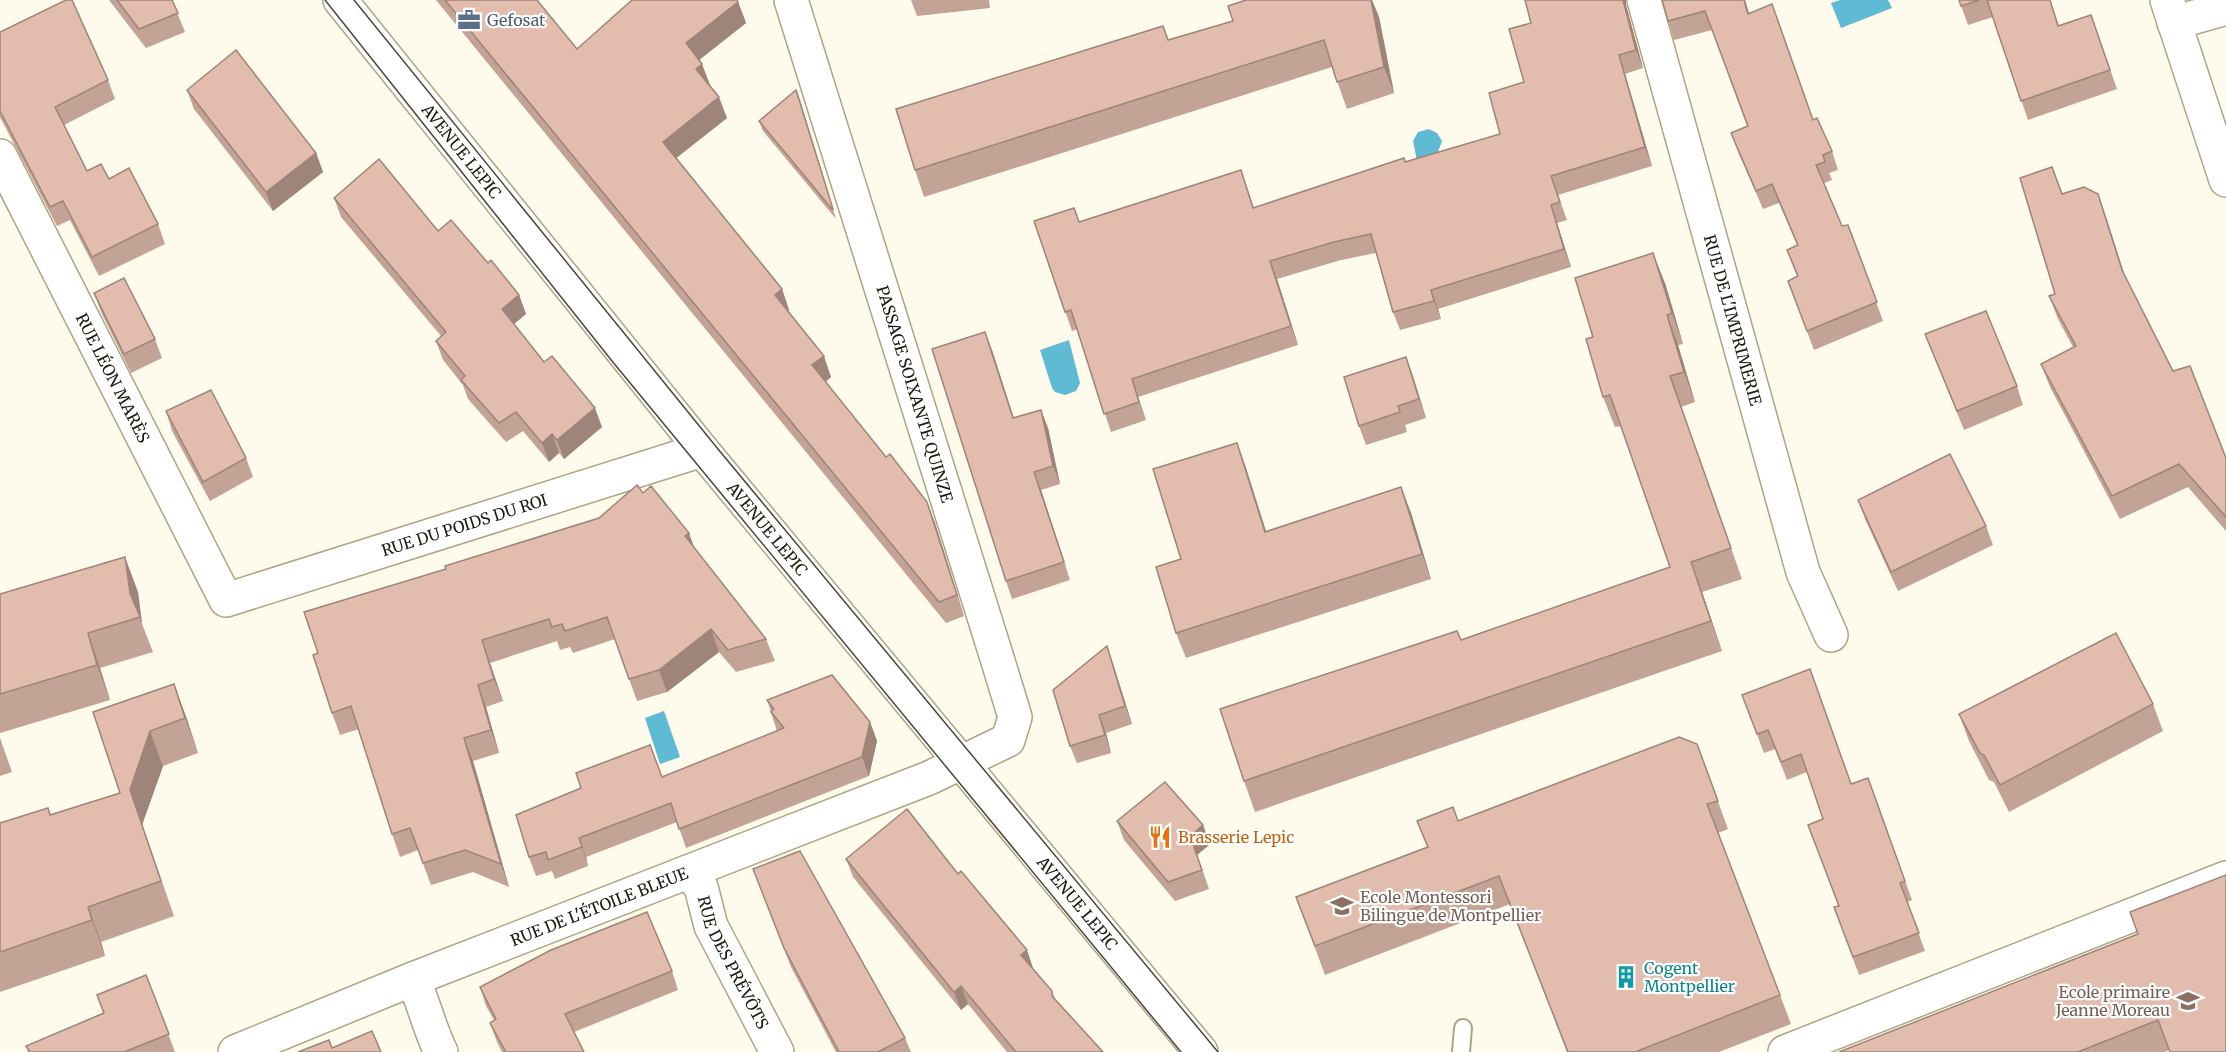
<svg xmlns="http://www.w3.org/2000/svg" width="2226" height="1052" font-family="Merriweather,serif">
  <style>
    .water { fill: #5fbad3 }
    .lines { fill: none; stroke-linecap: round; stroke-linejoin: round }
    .lane-casing { stroke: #ada583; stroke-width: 20 }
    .street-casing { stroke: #ada583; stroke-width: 36 }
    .lane { stroke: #fff; stroke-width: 16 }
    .street { stroke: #fff; stroke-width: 33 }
    .tram { stroke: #4a473a; stroke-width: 1.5 }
    .wall { fill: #c2a395 }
    .shaded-wall { fill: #9e8479 }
    .building { fill: #e2bdad; stroke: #9e8479; stroke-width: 1.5 }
    .labels { text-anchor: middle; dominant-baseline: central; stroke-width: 4.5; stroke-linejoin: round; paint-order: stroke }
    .service-label { font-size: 16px; fill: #4e5e75; stroke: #fff; text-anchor: start }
    .street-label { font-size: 16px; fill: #1d1a0d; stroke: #fff }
    .food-label { font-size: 16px; fill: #c56008; stroke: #fff; text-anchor: start }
    .education-label { font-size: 16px; fill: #785e54; stroke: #fff; text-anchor: start }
    .culture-label { font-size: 16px; fill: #0d838f; stroke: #fff; text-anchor: start }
  </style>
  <rect width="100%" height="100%" fill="#fefbec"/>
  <!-- water -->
  <g class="water">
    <path d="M1840,0H1888L1892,8L1841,28L1831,3Z"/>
    <path d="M1429,129L1437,133L1442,141L1438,152L1442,155L1425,200L1413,141L1418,132Z"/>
    <path d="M1069,340L1080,383L1076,391L1065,395L1055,392L1052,388L1040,350Z"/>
    <path d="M664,711L680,757L660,764L645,718Z"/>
  </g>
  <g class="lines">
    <!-- lane casing -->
    <g class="lane-casing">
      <path id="lane" d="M1461,1052L1463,1028"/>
    </g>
    <!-- street casing -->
    <g class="street-casing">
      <g id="street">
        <path id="s1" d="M340,0L702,450L1201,1052"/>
        <path id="s2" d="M1644,0L1803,572L1831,635"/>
        <path d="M2167,0L2226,180"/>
        <path d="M2174,23L2226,8"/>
        <path id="s3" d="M0,156L226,600L702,450"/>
        <path id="s4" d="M688,872L701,887L711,926L777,1052"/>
        <path d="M413,979C424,1003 429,1028 441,1052"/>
        <path id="s5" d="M235,1052L413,979L929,778L1008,740L1015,717L997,658L791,0"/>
        <path d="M1785,1052L2226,878"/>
      </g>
    </g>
    <!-- lane -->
    <use href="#lane" class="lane"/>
    <!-- street -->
    <use href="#street" class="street"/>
    <!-- tram -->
    <g class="tram">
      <path d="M325,0L612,361L1181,1052"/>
      <path d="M354,0L718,449L1218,1052"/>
    </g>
  </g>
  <!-- wall -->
  <g class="wall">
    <path d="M109,0H172L185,32L146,48Z"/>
    <path d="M436,0H537L577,49L738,2L746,23L699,60L710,85H709L727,118L676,158L782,289L789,310L788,311L831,377L826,382L886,457L927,502L935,523L964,616L946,623Z"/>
    <path d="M911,0H989L990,8L917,16Z"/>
    <path d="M1340,0H1372L1379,17L1394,93L1347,109L1332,67L924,197L915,170L1163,26L1168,40Z"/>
    <path d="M1525,0H1626V5L1643,68L1625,74L1652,166L1558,195L1567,220L1557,223L1571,267L1438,309L1441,319L1400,330L1393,312L1376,253L1341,260L1277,279L1298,345L1138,397L1146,420L1111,432L1077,329L1072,331L1034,221L1079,222L1241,170L1254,208L1404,158L1406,162L1500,134L1524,82L1531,23Z"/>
    <path d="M1662,0H1745L1749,13L1832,151L1838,170L1829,173L1832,180L1824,183L1842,226L1848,225L1883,321L1814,350L1788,281L1797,276L1787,250L1797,245L1779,203L1763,209L1738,152L1731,133L1747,126L1712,30L1674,40L1668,21Z"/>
    <path d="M1959,0H2050L2059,26L2091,15L2117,89L2028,120L1993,17L1968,25Z"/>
    <path d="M0,32L108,80L115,99L64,125L87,171L109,179L158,224L165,244L99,276L70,220L57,226L0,117Z"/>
    <path d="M187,90L316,153L323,172L273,211L194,109Z"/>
    <path d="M796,90L836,219L763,131L759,121Z"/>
    <path d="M2062,194L2106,217L2125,276L2173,371L2226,458V531L2188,487L2120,519L2050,387L2041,364L2073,347L2058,319L2049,296L2055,294Z"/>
    <path d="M334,198L438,231L488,263L519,295L526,314L514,324L544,362L602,427L564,459L559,453L549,462L523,431L506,442L468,399L463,385L443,360L436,341L441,336L341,217Z"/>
    <path d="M1665,283L1683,344L1678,345L1695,402L1681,407L1742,579L1702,592L1722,651L1255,812L1244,781L1461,640L1670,567L1621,426L1615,427L1603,397L1593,337Z"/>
    <path d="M94,293L155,339L162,358L131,373L101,312Z"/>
    <path d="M1925,334L2017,386L2023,405L1964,430Z"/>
    <path d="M992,350L1014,418L1041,410L1048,428L1060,484L1041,490L1070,580L1012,599L1006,581Z"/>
    <path d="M1406,357L1426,418L1405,425L1407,432L1366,445L1359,426Z"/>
    <path d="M166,411L246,458L253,477L210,501L172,431Z"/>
    <path d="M1237,443L1246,468L1266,531L1401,487L1411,513L1431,579L1186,658L1176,633L1181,559Z"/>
    <path d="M643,493L695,549L766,639L775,661L736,672L719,652L667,692L637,701L615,639L573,653L570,647L560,650L557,641L490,663L503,701L486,707L499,753L473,761L509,887L473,872L431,885L418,850L400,857L392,834L359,729L340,735L332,713L318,653L446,569L599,518Z"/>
    <path d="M1858,500L1986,526L1993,545L1898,591L1865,519Z"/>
    <path d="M138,592L142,624L153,652L100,668L110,700L0,733V594Z"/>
    <path d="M1113,664L1132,724L1106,733L1111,753L1077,763L1070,746Z"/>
    <path d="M174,684L198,753L163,766L142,825L174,916L101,942L105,956L0,992V822L50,815L120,793Z"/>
    <path d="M1742,695L1851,784L1868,778L1912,900L1907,902L1925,951L1859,975L1834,907L1838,906L1823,819L1807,772L1787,780L1775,749L1764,753Z"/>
    <path d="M767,700L870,722L877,741L869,776L686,848L677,822L586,857L588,866L555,879L552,871L536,876L529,857L662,777L777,731Z"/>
    <path d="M2153,704L2163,731L2009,812L1994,782L1989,780L1969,741L1959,714Z"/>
    <path d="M0,738L12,772L0,776Z"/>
    <path d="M1697,744L1728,829L1718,833L1791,1024L1719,1052H1567L1510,904L1325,975L1296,897L1427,847L1417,821H1458Z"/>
    <path d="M1117,821L1203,825L1210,844L1197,855L1209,889L1175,901L1124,840Z"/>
    <path d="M846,859L1033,968V969L1052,991L1055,999L1103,1052H1007L968,1004L961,1010L853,877Z"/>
    <path d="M753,869L905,1038L911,1052H836L791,967Z"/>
    <path d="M2130,912L2226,1052H2169V1050L2165,1052H1839L2138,934Z"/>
    <path d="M672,971L678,990L574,1032L584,1052H502L497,1042L490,1023L494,1020L486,1006L480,987Z"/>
    <path d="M146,975L175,1052H28L26,1046L103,1013L97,995Z"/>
  </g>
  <!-- shaded-wall -->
  <g class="shaded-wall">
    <path d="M1371,0H1372L1379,17L1394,93L1384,67Z"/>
    <path d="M1623,0H1626V5L1643,68L1636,50Z"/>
    <path d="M1744,0H1745L1754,32L1748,14Z"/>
    <path d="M738,2L746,23L694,64L686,43Z"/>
    <path d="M1619,55L1625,74L1652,166L1645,147Z"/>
    <path d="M702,64L710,85L704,90L696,69Z"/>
    <path d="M796,90L800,100L836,219L833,209Z"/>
    <path d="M719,97L727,118L670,163L663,142Z"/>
    <path d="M316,153L323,172L273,211L266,192Z"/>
    <path d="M2098,194L2106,217L2130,293L2122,270Z"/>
    <path d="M1551,205L1557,223L1571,267L1564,249Z"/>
    <path d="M1653,253L1665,283L1683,344L1672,313Z"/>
    <path d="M1270,261L1277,279L1298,345L1291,326Z"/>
    <path d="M782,289L789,310L783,316L775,295Z"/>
    <path d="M1431,290L1438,309L1441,319L1434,301Z"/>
    <path d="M519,295L526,314L509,328L502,309Z"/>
    <path d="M1667,315L1678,345L1695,402L1684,372Z"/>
    <path d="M985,332L992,350L1019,436L1013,418Z"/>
    <path d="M824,356L831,377L820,386L812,365Z"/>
    <path d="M1406,357L1413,376L1426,418L1419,399Z"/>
    <path d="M1132,379L1138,397L1146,420L1139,402Z"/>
    <path d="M595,408L602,427L564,459L557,440Z"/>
    <path d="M1041,410L1048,428L1060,484L1053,466Z"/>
    <path d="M552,434L559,453L549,462L542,443Z"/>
    <path d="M1237,443L1246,468L1274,557L1265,532Z"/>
    <path d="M1034,472L1041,490L1070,580Z"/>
    <path d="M1401,487L1411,513L1431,579L1422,554Z"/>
    <path d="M927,502L935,523L964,616L957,595Z"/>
    <path d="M689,533L697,555L685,536Z"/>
    <path d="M125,557L138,592L142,624L130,593Z"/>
    <path d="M1691,562L1702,592L1722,651L1711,621Z"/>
    <path d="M711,629L719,652L667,692L659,670Z"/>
    <path d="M88,633L100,668L110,700L97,665Z"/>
    <path d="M482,640L490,663L503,701L494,679Z"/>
    <path d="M1107,646L1113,664L1132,724L1125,706Z"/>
    <path d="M174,684L187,719L198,753L185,718Z"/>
    <path d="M478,685L486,707L499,753L491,730Z"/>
    <path d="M1099,715L1106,733L1111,753L1105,735Z"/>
    <path d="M870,722L877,741L869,776L862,757Z"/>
    <path d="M150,731L163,766L142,825L174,916L130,790Z"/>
    <path d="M464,738L473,761L509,887L501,864Z"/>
    <path d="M1203,825L1210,844L1197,855L1209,889L1190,836Z"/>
    <path d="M579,838L586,857L588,866L582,847Z"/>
    <path d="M88,907L101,942L105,956L92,920Z"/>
    <path d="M1027,950L1033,968L1028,973L1021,955Z"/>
    <path d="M961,986L968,1004L961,1010L954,992Z"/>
  </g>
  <!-- building -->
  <g class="building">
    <path d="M66,0H72L108,80L55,107L87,171L101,164L109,179L129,168L158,224L92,257L63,201L50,207L0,111V32Z"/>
    <path d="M117,0H172L178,13L139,29Z"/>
    <path d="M445,0H537L577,49L632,0H737L738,2L686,43L702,64L696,69L719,97L663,142L782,289L775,295L824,356L812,365L886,457L890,454L927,502L957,595L939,602Z"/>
    <path d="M1246,0H1371L1384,67L1337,82L1324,40L915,170L896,109L1163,26L1168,40L1233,21L1228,6Z"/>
    <path d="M1525,0H1623L1636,50L1619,55L1645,147L1551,176L1560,202L1551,205L1564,249L1431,290L1434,301L1393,312L1371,234L1334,242L1270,261L1291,326L1132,379L1139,402L1104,414L1071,310L1065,312L1034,221L1074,208L1079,222L1241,170L1253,208L1404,158L1405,162L1500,134L1489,93L1524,82L1509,29L1531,23Z"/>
    <path d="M1662,0H1744L1748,14L1772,4L1813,120L1817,118L1832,151L1823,155L1825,162L1816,165L1842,226L1848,225L1877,302L1807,331L1788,281L1798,276L1787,250L1798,245L1772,184L1756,191L1731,133L1748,126L1705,11L1668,21Z"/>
    <path d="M1959,0H1979L1961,6Z"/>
    <path d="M1987,0H2050L2058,26L2091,15L2110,70L2021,101Z"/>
    <path d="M236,50L316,153L266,192L187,90Z"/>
    <path d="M796,90L833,209H832L759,121Z"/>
    <path d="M379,159L438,231L451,220L488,263L491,260L519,295L502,309L544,362L552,356L595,408L557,440L552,434L542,443L516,412L499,423L461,380L465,376L436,341L446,332L334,198Z"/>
    <path d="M2052,167L2062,194L2084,187L2098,194L2122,270L2173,371L2190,366L2226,458V517L2179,464L2112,496L2041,364L2076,346L2049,296L2055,294L2020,178Z"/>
    <path d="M1653,253L1672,313L1667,315L1684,372L1670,376L1731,548L1691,562L1711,621L1244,781L1220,709L1457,631L1461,640L1670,567L1610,395L1603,397L1586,339L1593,337L1575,278Z"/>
    <path d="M124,278L155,339L124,354L94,293Z"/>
    <path d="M1986,311L2017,386L1957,411L1925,334Z"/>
    <path d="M985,332L1013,418L1041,410L1053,466L1034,472L1064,562L1006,581L932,349Z"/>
    <path d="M1406,357L1419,399L1398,406L1400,412L1359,426L1344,377Z"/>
    <path d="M211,390L246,458L203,482L166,411Z"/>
    <path d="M1237,443L1265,532L1401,487L1422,554L1176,633L1156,567L1181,559L1153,469Z"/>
    <path d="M1950,454L1986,526L1891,572L1858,500Z"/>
    <path d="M637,485L643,493L651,486L689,533L685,536L766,639L728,650L711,629L659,670L629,679L607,617L565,631L562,624L552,627L549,619L482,640L494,679L478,685L491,730L464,738L501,864L465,850L423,863L410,828L392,834L351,706L332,713L313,655L318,653L304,612L446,569L445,566L599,518Z"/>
    <path d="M125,557L130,593L140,617L88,633L97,665L0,694V594Z"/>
    <path d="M2116,633L2153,704L2000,785L1984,755L1980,753L1959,714Z"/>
    <path d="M1107,646L1125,706L1099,715L1105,735L1070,746L1053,690Z"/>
    <path d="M1810,669L1851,784L1868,778L1905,881L1900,883L1919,933L1853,957L1834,907L1839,906L1808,825L1823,819L1801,754L1781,762L1768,730L1757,734L1742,695Z"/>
    <path d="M832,675L870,722L862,757L679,829L671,803L579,838L582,847L548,860L546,852L529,857L516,815L581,788L576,773L650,745L662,777L784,728L771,712L774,709L767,700Z"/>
    <path d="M174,684L185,718L150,731L130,790L161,881L88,907L92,920L0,952V823L48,808L50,815L120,793L93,712Z"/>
    <path d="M1679,737L1697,744L1718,801L1707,804L1780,995L1635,1052H1568L1499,876L1315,946L1296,897L1428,847L1417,821L1453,807L1458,821Z"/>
    <path d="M1165,782L1203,825L1190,836L1202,870L1168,882L1117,821Z"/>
    <path d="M907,809L958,874L961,871L1027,950L1021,955L1052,991V996L1103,1052H1016L961,986L954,992L846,859Z"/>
    <path d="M800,851L905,1038L878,1052H839L784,948L753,869Z"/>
    <path d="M2226,875V1052H2170L2158,1020L2078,1052H1839L2138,934L2130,912Z"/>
    <path d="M647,912L672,971L565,1014L584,1052H506L490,1023L496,1019L480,987L551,950Z"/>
    <path d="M146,975L169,1034L124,1052H30L26,1046L104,1013L97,995Z"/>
    <path d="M372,1031L381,1052H298L329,1040L332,1048Z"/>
  </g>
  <!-- icons -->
  <defs>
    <g id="office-bare" transform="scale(1.8)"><path d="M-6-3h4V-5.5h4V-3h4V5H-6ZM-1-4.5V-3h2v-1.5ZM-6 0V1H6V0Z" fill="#5c6f8a" stroke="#fff" stroke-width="2.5" paint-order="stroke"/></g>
    <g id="restaurant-bare" transform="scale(1.8)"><path d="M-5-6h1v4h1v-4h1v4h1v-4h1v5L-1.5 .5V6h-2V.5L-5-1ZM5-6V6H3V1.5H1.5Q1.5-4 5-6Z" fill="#e8710a" stroke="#fff" stroke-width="2.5" paint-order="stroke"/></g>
    <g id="school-bare" transform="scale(1.8)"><path d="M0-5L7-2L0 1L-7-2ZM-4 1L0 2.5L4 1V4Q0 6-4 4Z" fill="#8d6e63" stroke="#fff" stroke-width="2.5" paint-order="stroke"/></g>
    <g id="building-bare" transform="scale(1.8)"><path d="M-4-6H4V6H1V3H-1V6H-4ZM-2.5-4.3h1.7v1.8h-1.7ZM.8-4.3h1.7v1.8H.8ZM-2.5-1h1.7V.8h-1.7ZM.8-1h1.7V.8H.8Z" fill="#0f9aa8" stroke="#fff" stroke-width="2.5" paint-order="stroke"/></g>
  </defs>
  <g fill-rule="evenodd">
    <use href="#office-bare" x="469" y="20"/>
    <use href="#restaurant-bare" x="1160" y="837"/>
    <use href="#school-bare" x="1342" y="906"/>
    <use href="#building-bare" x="1626" y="977"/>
    <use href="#school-bare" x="2188" y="1001"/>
  </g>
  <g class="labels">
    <!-- service labels -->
    <g class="service-label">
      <text x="487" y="20">Gefosat</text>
    </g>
    <!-- street labels -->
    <g class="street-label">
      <text stroke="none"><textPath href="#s1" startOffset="194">AVENUE LEPIC</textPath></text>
      <text stroke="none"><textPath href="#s2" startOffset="332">RUE DE L'IMPRIMERIE</textPath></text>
      <text stroke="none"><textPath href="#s3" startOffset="249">RUE LÉON MARÈS</textPath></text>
      <text transform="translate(915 394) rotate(73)">PASSAGE SOIXANTE QUINZE</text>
      <text stroke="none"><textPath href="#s3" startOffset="748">RUE DU POIDS DU ROI</textPath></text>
      <text stroke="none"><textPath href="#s1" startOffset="680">AVENUE LEPIC</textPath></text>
      <text stroke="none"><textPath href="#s1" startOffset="1166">AVENUE LEPIC</textPath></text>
      <text stroke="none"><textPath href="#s5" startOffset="392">RUE DE L'ÉTOILE BLEUE</textPath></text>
      <text stroke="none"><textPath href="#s4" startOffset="102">RUE DES PRÉVÔTS</textPath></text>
    </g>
    <!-- food labels -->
    <g class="food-label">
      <text x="1178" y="837">Brasserie Lepic</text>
    </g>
    <!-- education labels -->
    <g class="education-label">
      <text x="1360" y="897">Ecole Montessori<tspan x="1360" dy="18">Bilingue de Montpellier</tspan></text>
      <text x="2170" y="992" text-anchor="end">Ecole primaire<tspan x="2170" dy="18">Jeanne Moreau</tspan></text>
    </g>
    <!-- culture labels -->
    <g class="culture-label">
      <text x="1644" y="968">Cogent<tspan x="1644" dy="18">Montpellier</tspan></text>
    </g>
  </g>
</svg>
